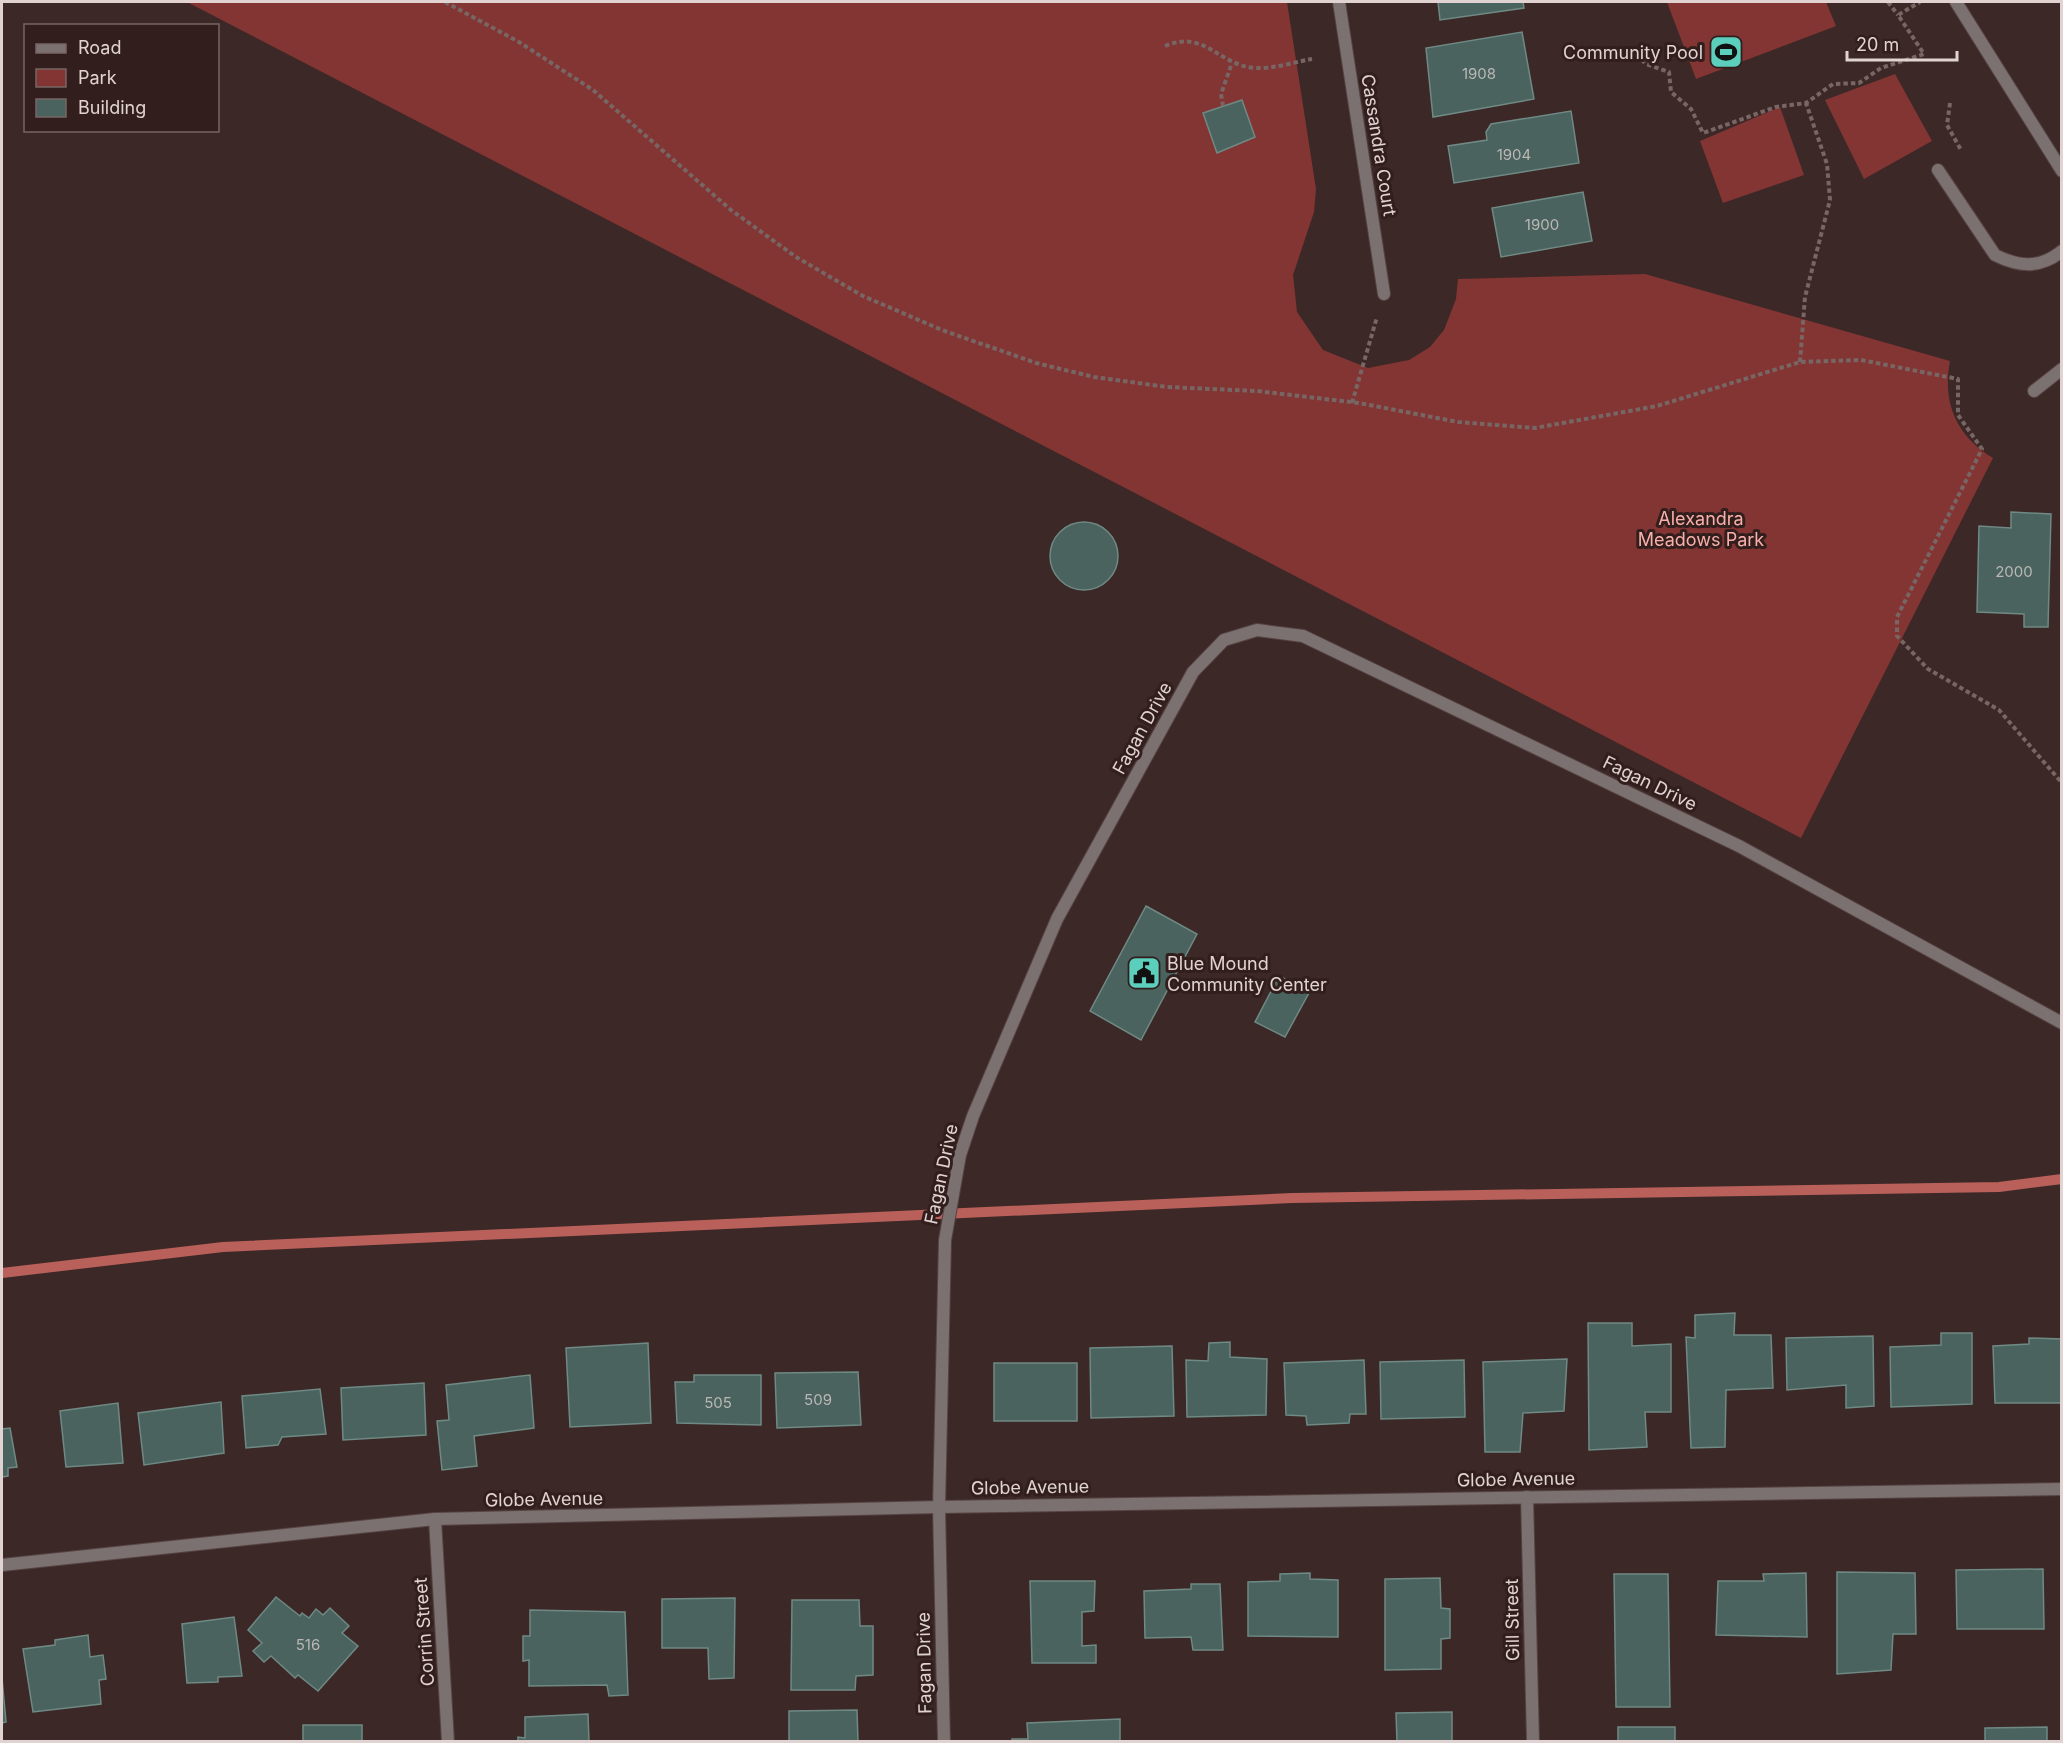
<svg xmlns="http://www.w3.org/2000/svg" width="2063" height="1743" font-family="Inter,sans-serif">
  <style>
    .green { fill: #833533 }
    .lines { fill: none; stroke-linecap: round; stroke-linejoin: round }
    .stream { stroke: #b9605b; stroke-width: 10 }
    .building { fill: #4a635e; stroke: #6f8984; stroke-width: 1.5 }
    .service-casing { stroke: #564342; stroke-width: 14 }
    .minor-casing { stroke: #564342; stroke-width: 14 }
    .path { stroke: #776664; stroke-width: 4; stroke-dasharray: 4.5 3; stroke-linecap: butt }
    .service { stroke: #7b7170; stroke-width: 12 }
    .minor { stroke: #7b7170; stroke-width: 12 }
    .labels { text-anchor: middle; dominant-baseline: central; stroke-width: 6; stroke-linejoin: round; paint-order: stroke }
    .number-label { font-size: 15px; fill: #bab7b5 }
    .poi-label { font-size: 18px; fill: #e0d3d2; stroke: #311e1d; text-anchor: end }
    .street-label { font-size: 18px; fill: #e0d3d2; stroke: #311e1d }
    .park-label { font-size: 18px; fill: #fab0aa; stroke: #311e1d }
  </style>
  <rect width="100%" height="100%" fill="#3c2826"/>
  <!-- green -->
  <g class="green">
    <path d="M187,2H1287L1316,189L1314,212L1293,275L1297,312L1323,350L1368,368L1409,360L1430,347L1444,330L1456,299L1458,279L1645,274L1950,361C1942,402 1956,436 1993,458L1801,838Z"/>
    <path d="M1667,2H1826L1836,26L1696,79Z"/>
    <path d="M1895,74L1932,141L1864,179L1825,100Z"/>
    <path d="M1780,107L1804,175L1723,203L1700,141Z"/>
  </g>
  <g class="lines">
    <!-- stream -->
    <path class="stream" d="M2,1273L223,1247L1292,1198L1999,1187L2062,1179"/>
  </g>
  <!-- building -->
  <g class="building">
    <path d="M1438,2H1523L1524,8L1440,20Z"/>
    <path d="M1522,32L1534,99L1433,117L1426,48Z"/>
    <path d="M1242,100L1255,137L1217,153L1203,113Z"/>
    <path d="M1571,111L1579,163L1454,183L1448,146L1487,140L1486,132L1491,124Z"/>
    <path d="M1583,192L1592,241L1501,257L1492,208Z"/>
    <path d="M2011,512L2051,514L2048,627H2024V614L1977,612L1979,526L2011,528Z"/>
    <circle cx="1084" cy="556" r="34"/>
    <path d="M1146,906L1197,934L1141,1040L1090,1011Z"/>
    <path d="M1279,976L1310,991L1285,1037L1255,1022Z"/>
    <path d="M1735,1313L1734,1335H1771L1773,1388L1726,1390L1725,1447L1691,1448L1686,1337L1695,1338V1315Z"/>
    <path d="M1588,1323H1632V1346L1671,1344V1412H1645L1647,1447L1589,1450Z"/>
    <path d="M1941,1333H1972V1404L1891,1407L1890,1347L1941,1345Z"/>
    <path d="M1873,1336L1874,1406L1846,1408V1385L1787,1390L1786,1338Z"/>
    <path d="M2029,1338L2062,1339V1403H1995L1993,1346L2029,1344Z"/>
    <path d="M1230,1342V1357L1267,1359L1266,1415L1187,1417L1186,1360L1208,1361L1209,1343Z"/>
    <path d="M648,1343L651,1423L570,1427L566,1348Z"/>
    <path d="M1172,1346L1174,1416L1091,1418L1090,1348Z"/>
    <path d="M1567,1359L1564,1411L1523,1413L1520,1452H1485L1483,1362Z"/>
    <path d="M1364,1360L1366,1414H1350L1349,1423L1307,1425L1306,1416L1286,1415L1284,1363Z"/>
    <path d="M1464,1360L1465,1417L1381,1419L1380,1362Z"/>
    <rect x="994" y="1363" width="83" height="58"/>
    <path d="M858,1372L861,1425L777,1428L775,1373Z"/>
    <path d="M530,1375L534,1428L474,1436L477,1466L442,1470L437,1421L449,1420L446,1385Z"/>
    <path d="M694,1375H761V1425L677,1423L675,1382H694Z"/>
    <path d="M424,1383L426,1435L343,1440L341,1388Z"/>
    <path d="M320,1389L326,1434L282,1437L278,1445L246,1448L242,1396Z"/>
    <path d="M221,1402L224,1453L144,1465L138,1413Z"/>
    <path d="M118,1403L123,1463L66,1467L60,1411Z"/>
    <path d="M10,1428L17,1467L8,1468V1476L2,1477V1429Z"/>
    <path d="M2043,1569L2044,1629H1957L1956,1570Z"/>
    <path d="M1837,1572L1915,1573L1916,1634H1893L1891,1670L1837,1674Z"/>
    <path d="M1310,1573V1579L1338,1580V1637L1248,1636V1582L1280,1581V1574Z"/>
    <path d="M1806,1573L1807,1637L1716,1635L1718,1581H1764L1763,1574Z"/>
    <path d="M1614,1574H1668L1670,1707H1616Z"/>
    <path d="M1440,1578L1441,1608L1450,1609V1638L1441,1639V1669L1385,1670V1579Z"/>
    <path d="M1030,1581H1095L1094,1611L1082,1612V1646L1096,1645V1663H1032Z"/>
    <path d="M1191,1584H1220L1223,1650H1193L1191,1637L1145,1638L1144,1591L1191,1589Z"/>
    <path d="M276,1597L300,1616L302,1613L309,1618L316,1609L323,1615L330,1608L349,1626L342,1633L358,1646L318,1691L298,1675L295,1678L271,1656L264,1662L253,1651L262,1643L248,1630Z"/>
    <path d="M735,1598L734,1678L709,1679L708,1648H662V1599Z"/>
    <path d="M792,1600H859L860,1626H873V1675L856,1676L855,1690H791Z"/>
    <path d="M530,1610L625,1612L628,1695L609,1696L607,1685L529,1686V1660L523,1661V1636H530Z"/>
    <path d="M234,1617L242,1676L218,1677V1682L187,1683L182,1624Z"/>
    <path d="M88,1635L90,1657L103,1655L106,1679L99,1680L101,1704L33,1712L23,1649L55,1645V1640Z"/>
    <path d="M2,1678L6,1722L2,1723Z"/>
    <path d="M857,1710L858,1742H789V1711Z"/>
    <path d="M1452,1712V1742H1397L1396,1713Z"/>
    <path d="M588,1714L589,1742H518V1737L525,1738V1717Z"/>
    <path d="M1120,1719V1742H1012V1739H1028L1027,1723Z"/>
    <rect x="303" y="1725" width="59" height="17"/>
    <rect x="1618" y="1727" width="57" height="15"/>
    <path d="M2047,1727V1742H1985V1728Z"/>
  </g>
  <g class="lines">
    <!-- service casing -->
    <g class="service-casing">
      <g id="service">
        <path d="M1956,2L2062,171"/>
        <path d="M1938,170L1995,255C2019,267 2040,269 2062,251"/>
      </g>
    </g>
    <!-- minor casing -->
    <g class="minor-casing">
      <g id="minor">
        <path d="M1339,2L1384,294"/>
        <path d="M2034,391L2062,369"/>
        <path d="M1527,1497L1533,1742"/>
        <path d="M435,1519L448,1742"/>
        <path d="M2,1565L435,1519L939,1507L2062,1489"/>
        <path d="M944,1742L939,1507L945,1240L960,1155L973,1116L1057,919L1193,672L1224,640L1257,630L1303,636L1739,846L2062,1023"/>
      </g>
    </g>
    <!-- path -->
    <g class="path">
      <path d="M445,2L519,42L593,90L731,210L796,257L863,296L942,330L1036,363L1094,377L1167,387L1257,391L1359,403L1458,422L1535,428L1657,406L1800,362L1861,360L1958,379V415L1982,449L1897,617V636L1928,669L1999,710L2062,783"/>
      <path d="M1888,2L1898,15"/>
      <path d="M1165,46C1205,29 1219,66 1256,68C1274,69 1294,62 1312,59"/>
      <path d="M1588,60L1630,48L1646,64L1669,72L1671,92L1691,109L1703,133L1776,107L1806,103L1833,84L1859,83L1881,68L1924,54L1898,15L1920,2"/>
      <path d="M1950,103L1947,125L1961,150"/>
      <path d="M1223,106L1221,94L1232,63"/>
      <path d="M1800,362L1805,297L1830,200L1827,164L1806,103"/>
      <path d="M1352,403L1377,317"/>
    </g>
    <!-- service -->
    <use href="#service" class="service"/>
    <!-- minor -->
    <use href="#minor" class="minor"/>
  </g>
  <!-- icons -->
  <defs>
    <g id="stadium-square" transform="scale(1.725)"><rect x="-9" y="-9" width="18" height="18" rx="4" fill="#5bcebc" stroke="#311e1d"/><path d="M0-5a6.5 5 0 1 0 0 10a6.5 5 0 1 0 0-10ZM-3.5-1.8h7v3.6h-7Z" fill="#111"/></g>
    <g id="civic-square" transform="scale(1.725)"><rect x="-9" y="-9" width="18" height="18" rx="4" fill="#5bcebc" stroke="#311e1d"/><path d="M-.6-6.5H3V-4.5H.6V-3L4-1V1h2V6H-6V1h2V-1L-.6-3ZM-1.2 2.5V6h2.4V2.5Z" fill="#111"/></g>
  </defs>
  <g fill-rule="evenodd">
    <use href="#stadium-square" x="1726" y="52"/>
    <use href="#civic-square" x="1144" y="973"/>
  </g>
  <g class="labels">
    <!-- number labels -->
    <g class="number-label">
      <text x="1479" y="73">1908</text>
      <text x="1514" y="154">1904</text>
      <text x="1542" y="224">1900</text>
      <text x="2014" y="571">2000</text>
      <text x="818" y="1399">509</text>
      <text x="718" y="1402">505</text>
      <text x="308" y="1644">516</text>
    </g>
    <!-- poi labels -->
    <g class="poi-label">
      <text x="1703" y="52">Community Pool</text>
      <text x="1167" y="963" text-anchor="start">Blue Mound<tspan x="1167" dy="21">Community Center</tspan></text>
    </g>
    <!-- street labels -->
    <g class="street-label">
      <text transform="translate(1379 145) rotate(81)">Cassandra Court</text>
      <text transform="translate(1142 728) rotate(-61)">Fagan Drive</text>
      <text transform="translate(1650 783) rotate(26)">Fagan Drive</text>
      <text transform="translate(941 1174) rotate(-78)">Fagan Drive</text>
      <text transform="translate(1516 1479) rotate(-1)">Globe Avenue</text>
      <text transform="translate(1030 1487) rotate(-1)">Globe Avenue</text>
      <text transform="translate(544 1499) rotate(-1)">Globe Avenue</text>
      <text transform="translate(1512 1620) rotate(-91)">Gill Street</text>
      <text transform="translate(424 1632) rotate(-94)">Corrin Street</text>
      <text transform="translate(924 1663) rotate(-91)">Fagan Drive</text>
    </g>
    <!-- park labels -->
    <g class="park-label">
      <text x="1701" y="518">Alexandra<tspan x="1701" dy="21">Meadows Park</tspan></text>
    </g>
  </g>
  <!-- border -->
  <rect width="2063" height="1743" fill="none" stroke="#e0d3d2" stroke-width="6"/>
  <!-- legend -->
  <rect x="24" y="24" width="195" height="108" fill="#311e1d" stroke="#776665" stroke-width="1.5"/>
  <rect x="36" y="44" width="30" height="9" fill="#7b7170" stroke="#776665" stroke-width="1.5"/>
  <text x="78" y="54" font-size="18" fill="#e0d3d2">Road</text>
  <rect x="36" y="69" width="30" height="18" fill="#833533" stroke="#776665" stroke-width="1.5"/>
  <text x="78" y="84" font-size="18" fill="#e0d3d2">Park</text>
  <rect x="36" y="99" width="30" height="18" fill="#4a635e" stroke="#776665" stroke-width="1.5"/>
  <text x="78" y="114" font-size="18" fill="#e0d3d2">Building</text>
  <!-- scale -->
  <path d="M1847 51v9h110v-9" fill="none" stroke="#e0d3d2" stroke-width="3"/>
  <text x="1856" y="51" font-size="18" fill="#e0d3d2" stroke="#311e1d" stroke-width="4.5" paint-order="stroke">20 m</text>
</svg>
